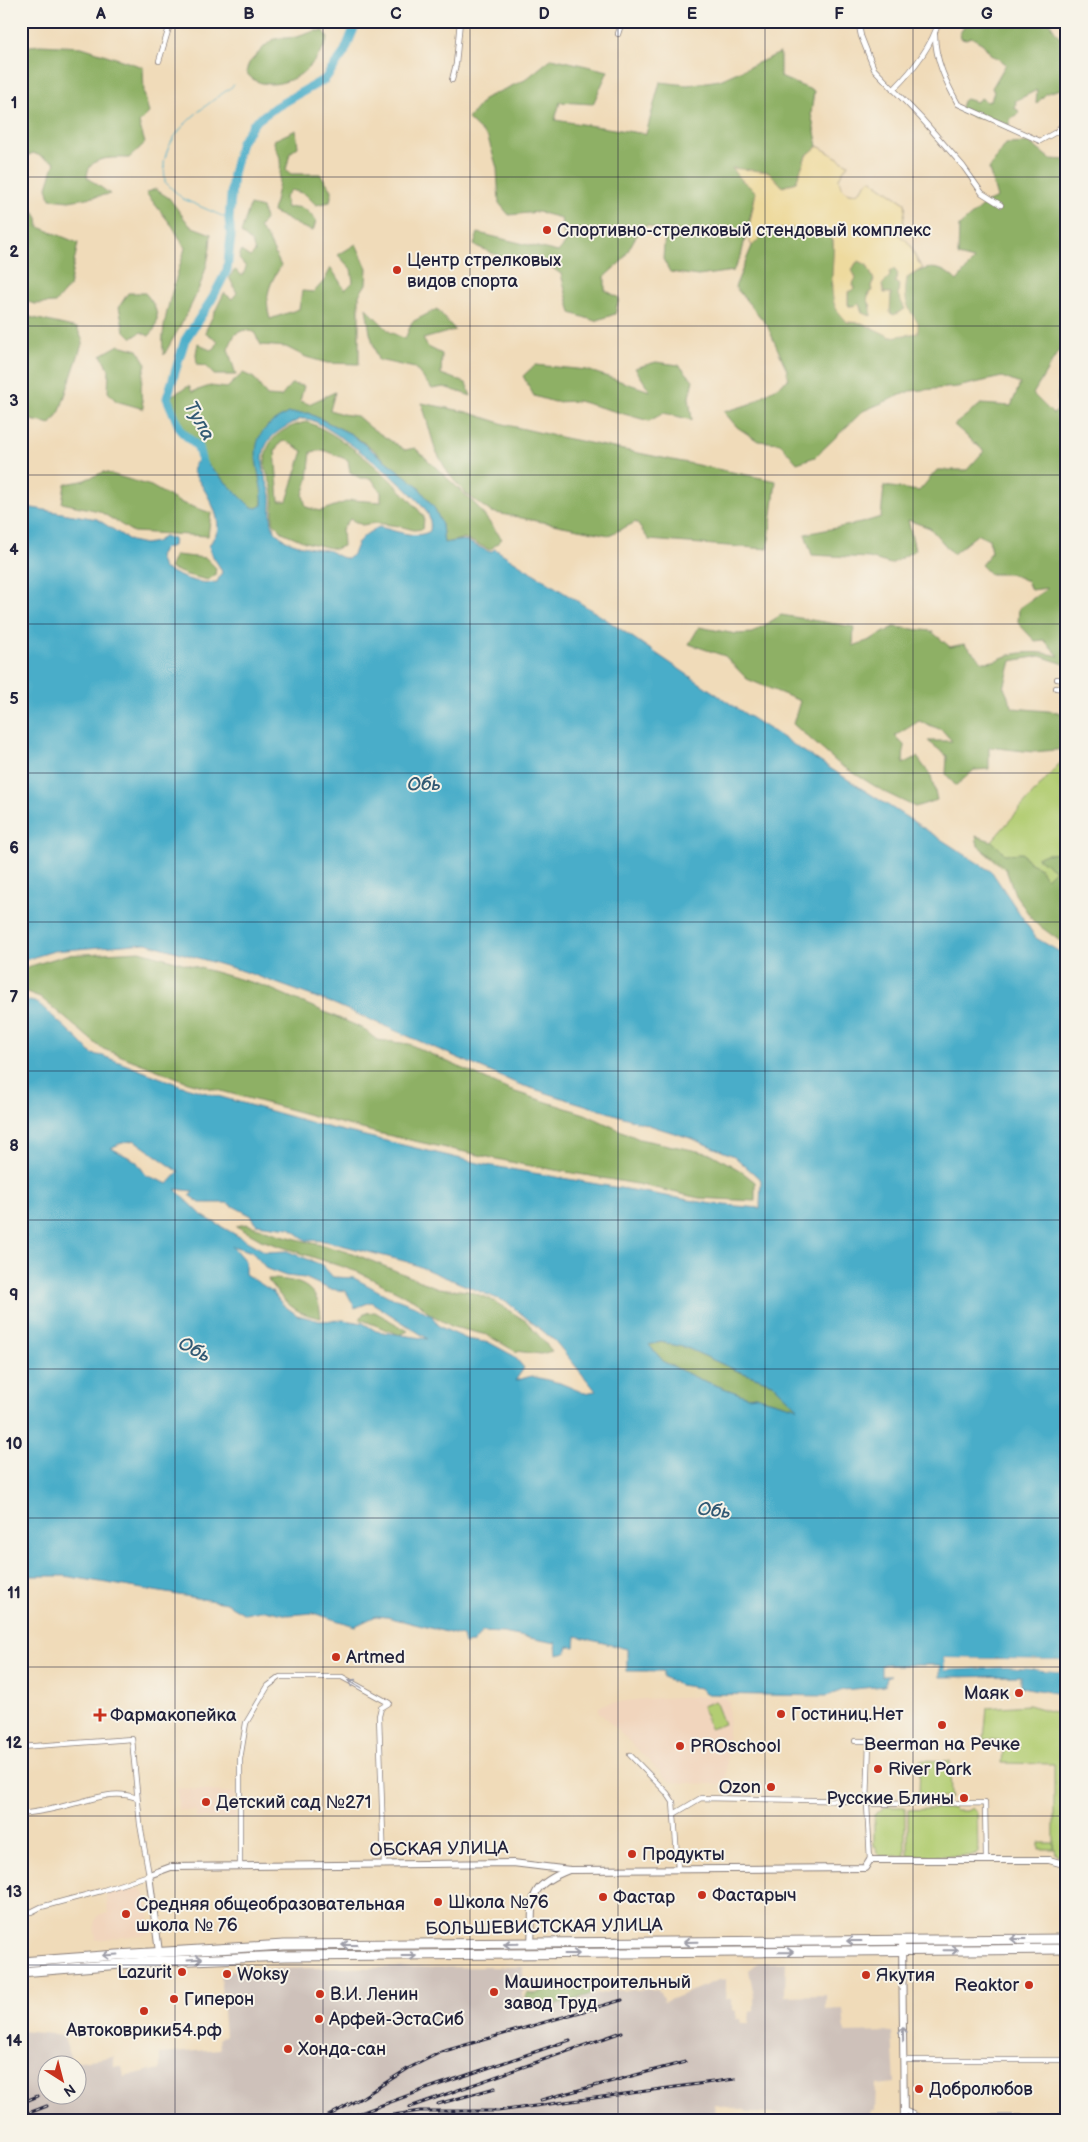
<svg xmlns="http://www.w3.org/2000/svg" width="1088" height="2142" font-family="'Balsamiq Sans',sans-serif">
  <style>
    .built { fill: #f1d5bd }
    .industrial { fill: #cec1ba; fill-rule: evenodd }
    .green { fill: #b3cd73; stroke: #6a7857 }
    .forest { fill: #8eb065; stroke: #586950; fill-rule: evenodd }
    .sand { fill: #eeda9e; stroke: #887e6c; fill-rule: evenodd }
    .water { fill: #4aadc9; stroke: #366882; fill-rule: evenodd }
    .pier { fill: #f0dbb9 }
    .lines { fill: none; stroke-linecap: round; stroke-linejoin: round }
    .stream { stroke: #4aadc9; stroke-width: 1 }
    .river { stroke: #4aadc9; stroke-width: 9 }
    .street-casing { stroke: #897e7a; stroke-width: 6 }
    .secondary-casing { stroke: #897e7a; stroke-width: 8 }
    .highway-casing { stroke: #897e7a; stroke-width: 11 }
    .street { stroke: #fff; stroke-width: 4.5 }
    .secondary { stroke: #fff; stroke-width: 6 }
    .highway { stroke: #fff; stroke-width: 9 }
    .rail-casing { stroke: #22223b; stroke-width: 3 }
    .rail { stroke: #f7f3e8; stroke-width: 1; stroke-dasharray: 4; stroke-linecap: butt }
    .oneway { stroke: #9c9ca7 }
    .grid { fill: none; stroke: #22223b; stroke-width: 1; stroke-opacity: 0.55 }
    .poi-dot { fill: #c8321e; stroke: #f7f3e8; stroke-width: 2 }
    .labels { text-anchor: middle; dominant-baseline: central; stroke-width: 4; stroke-linejoin: round; paint-order: stroke }
    .poi-label { font-size: 18px; fill: #22223b; stroke: #f7f3e8; text-anchor: start }
    .street-label { font-size: 18px; fill: #22223b; stroke: #f7f3e8 }
    .water-label { font-size: 19px; font-style: italic; fill: #325a74; stroke: #f7f3e8 }
    .neatline { fill: none; stroke: #22223b; stroke-width: 2 }
    .grid-label { font-size: 16px; text-anchor: middle; font-weight: bold; fill: #22223b }
  </style>
  <rect width="100%" height="100%" fill="#f7f3e8"/>
  <filter id="ink" filterUnits="userSpaceOnUse"><feTurbulence type="fractalNoise" baseFrequency=".02" numOctaves="2"/><feDisplacementMap in="SourceGraphic" scale="10" xChannelSelector="R" yChannelSelector="G"/><feConvolveMatrix kernelMatrix="1 2 1 2 8 2 1 2 1" color-interpolation-filters="sRGB"/></filter>
  <filter id="wash" filterUnits="userSpaceOnUse"><feTurbulence type="fractalNoise" baseFrequency=".0096" numOctaves="4" result="noise"/><feDisplacementMap in="SourceGraphic" scale="20" xChannelSelector="R" yChannelSelector="G"/><feGaussianBlur stdDeviation="1.12" result="paint"/><feColorMatrix in="noise" values="0 0 0 0 0 0 0 0 0 0 0 0 0 0 0 0 0 1.4 0 .05"/><feComposite in="paint" operator="in"/></filter>
  <g filter="url(#wash)">
    <rect width="100%" height="100%" fill="#f0dbb9"/>
    <!-- built -->
    <g class="built">
      <path d="M682,1697H725L726,1700L729,1701L726,1785L670,1782L599,1712V1707L604,1704L643,1699Z"/>
      <path d="M177,1788L235,1793L236,1818H196V1811L178,1810Z"/>
      <path d="M140,1888L145,1893L151,1930L148,1934L96,1940L94,1924L98,1915L108,1913L106,1894Z"/>
    </g>
    <!-- industrial -->
    <path class="industrial" d="M786,1962L785,1996L826,1995V2010L843,2009L845,2033L892,2032L895,2083L876,2085L875,2110H871V2118L748,2113L745,2110L714,2105L715,2116L705,2118L336,2121L333,2109L312,2121H21V2031L63,2035L72,2062L114,2057V2066H122L124,2077L151,2070V2072L160,2070V2054L220,2049L219,2038L225,2037L220,1971L308,1968L523,1967V1980L525,1986V1991L522,1993L523,2001L534,2010L611,1991L658,1989L664,2002L719,1980L726,1979V1999H732V2010L736,2011V2019H740L741,2023H749L750,2011H754V1996L749,1970L758,1963ZM48,2064H78V2094H48Z"/>
    <!-- green -->
    <g class="green">
      <path d="M1067,755V922L983,851Z"/>
      <path d="M715,1701L724,1724L710,1729L702,1706Z"/>
      <path d="M1028,1705L1067,1716V1859L1056,1854L1054,1844V1849H1039V1843H1054V1764L1002,1763L1004,1741L984,1739L987,1708Z"/>
      <path d="M920,1760L950,1761L951,1798L919,1797Z"/>
      <path d="M885,1807H905V1856H879L876,1847H874V1815Z"/>
      <path d="M953,1808L955,1811H967L972,1808L977,1813L978,1853L973,1856H908V1810Z"/>
    </g>
    <!-- forest -->
    <g class="forest">
      <path d="M963,21H1049C1053,31 1063,38 1065,48L1060,52L1067,55V93L1061,89L1047,93L1036,104L1037,90L1015,101L1016,103L1014,108L1018,110L1019,113L1010,119L1009,125L985,117L974,118L969,114L961,112L960,110L963,101L966,99L976,102L981,98L987,102L991,100L994,92L992,88L1006,64L998,58L992,56L983,44L971,37L966,39L961,38L960,33L964,27Z"/>
      <path d="M315,31H324L328,39C323,50 316,60 308,68C294,83 260,93 246,72L249,63L265,46L274,39L297,37Z"/>
      <path d="M40,45L82,47L143,67L144,93L149,113L139,123L145,143L129,158C113,158 88,155 87,177L110,194L69,201L50,199L47,187L55,162L33,153L21,159V47Z"/>
      <path d="M780,53V77L814,91L811,114L818,146L806,156L796,182L782,187L737,176L756,192L741,256L733,271L698,276L670,272L663,259L665,233L647,225L635,238L623,260L605,276V290L619,298L615,314L595,321L571,313L561,274L548,265L514,263L474,245L478,233L558,252L565,244L561,218L538,212L509,215L499,203L497,168L488,138L468,119L485,98L525,80L552,58L608,71L593,104L560,102L555,120L646,134L660,82L687,85L720,80Z"/>
      <path d="M296,130L298,147L290,153L286,170L291,174H320L332,190L330,202L316,205L305,194L291,190L285,197L287,208C302,205 307,209 316,221L313,231L302,227L273,212C276,194 282,176 280,159C279,152 274,148 274,140Z"/>
      <path d="M1030,143L1050,159L1067,160V332L1061,347L1033,394L1053,414L1057,411L1059,381L1067,376V665L1040,656L1011,661L1004,688L1013,708L1059,712L1067,717V749L1033,752L989,747V769L974,770L956,786L946,774L947,756L928,741H952L942,730L919,721L895,736L904,745L903,764L917,757L931,776L937,800L915,807L886,793L839,764L793,724L800,701L747,679L725,656L689,644L699,627L736,634L752,633L781,615L854,627L853,646L870,640L894,627L931,631L950,647L964,644L983,662C998,662 998,658 1010,655C1027,651 1043,652 1059,656L1044,640L1035,641L1018,623L1019,608L1048,588L1031,590L1027,581L1011,574H990L981,565L991,553L989,539L978,534L953,554L930,528L908,520L915,550L891,564L869,558L812,555L805,534L861,523L881,517L884,486L919,491L937,470H967L984,451L954,425L981,404L1011,406L1020,384L1002,377L957,387L910,391L863,411L815,457L797,463L780,443L758,441L737,427L724,412L750,404L788,380L787,370L767,325L735,287L752,246L768,230L809,228L833,240L834,261L831,285L847,322L862,323L891,337L917,333L904,296L907,278C926,266 939,263 957,281L974,260L958,256L959,226L986,203L997,198L989,169L1006,144Z"/>
      <path d="M155,189L169,198L190,226L211,234C210,279 185,317 164,355C157,331 178,274 185,248L173,227L146,193Z"/>
      <path d="M21,201L28,202L38,218L39,227L78,243L69,287L55,303L35,304L21,300Z"/>
      <path d="M250,205L262,208L265,219L259,228L268,239L281,266C269,284 264,297 270,319L299,309L302,291L314,292L324,281L331,268L345,290L353,282L351,269L338,255L356,244L367,268L366,284L359,295V364L327,363L306,357L286,347L261,345L254,332L244,330L235,334L228,349L236,375H214L206,366L197,365L196,354L198,343L210,350L215,348L218,341L205,332L224,293L232,299L237,293L229,277L235,270L243,276L246,267L239,259L241,251L250,257L255,252L252,243L241,233Z"/>
      <path d="M859,261L867,265L874,280L871,286L872,290L868,295L871,316L862,313L861,307L848,305V292L854,289L852,270L856,263Z"/>
      <path d="M891,269H894L898,274L895,282L899,285L898,289L905,309L894,315L890,313L891,293H884L882,285L890,276L889,272Z"/>
      <path d="M128,293H145C157,306 163,322 149,336L141,332L132,338L124,330L119,307Z"/>
      <path d="M366,308L390,332L405,339L412,322L437,309L455,330L423,339L428,347L442,354L441,374L466,383L471,396L444,387L432,389L415,368L378,360L370,333Z"/>
      <path d="M21,315L77,328L83,341L60,411L51,424L21,418Z"/>
      <path d="M119,345L138,350L146,364C141,380 139,393 144,409L116,401L108,392L109,370L101,355Z"/>
      <path d="M656,362L679,365L693,380L689,397L692,420L664,413L649,421L578,401L554,402L534,396L523,376L535,365L587,370L650,391L635,368Z"/>
      <path d="M243,373L254,378L267,396L281,397L291,384L304,386L300,401L309,404L335,392L330,410L342,414L357,416L371,428L405,450L415,448L477,506L502,539L490,550L464,538L444,544L442,525L393,468L373,449L351,434L308,413L268,425L256,459L263,493L262,505L257,508L251,507L209,466L202,463L198,447L181,431L167,398L189,386L192,392L210,386L227,388Z"/>
      <path d="M422,403L467,412L507,425L555,436L776,481L768,549L649,540L636,522L609,535L491,512L466,494L448,473L435,449Z"/>
      <path d="M307,422C344,435 400,485 424,517L423,529L414,530L399,526L376,523L362,525L350,519L342,529L343,546L335,549L305,542L282,532L273,522C272,510 275,498 272,487C269,478 264,470 265,461C266,437 286,426 307,422ZM286,441L303,451L287,501H279L275,451L281,442ZM323,450L348,460L350,472L360,478H371L381,492V502L352,500L320,511L306,507L303,495L308,479L311,452Z"/>
      <path d="M104,472L151,486L179,502L211,513L208,536L133,532L99,511L62,503L65,484L82,481Z"/>
      <path d="M175,555L206,558L216,568L215,575L208,580L187,575L169,568Z"/>
      <path d="M976,836L992,841L1005,854L1022,853L1029,862L1039,867L1046,878L1055,870L1037,858L1046,854L1067,853V946L1034,922L1015,894L1005,867L978,846Z"/>
      <path d="M140,951L264,986L362,1028L377,1040L409,1044L509,1090L585,1114L639,1139L712,1154L741,1171L755,1182V1201L699,1198L637,1184L520,1164L373,1132L188,1082L101,1048L40,997L21,990V969L66,955Z"/>
      <path d="M246,1224L281,1235L352,1253L438,1288L468,1291L490,1299L526,1321L552,1351L541,1354L515,1351L487,1335L453,1327L430,1314L418,1302L358,1272L261,1240L236,1226Z"/>
      <path d="M268,1279C298,1279 319,1285 321,1318C293,1313 286,1303 269,1282Z"/>
      <path d="M375,1312L408,1331L400,1335L360,1319L364,1313Z"/>
      <path d="M661,1342L687,1348L735,1370L772,1383L800,1409L755,1396L748,1397L699,1379L664,1362L648,1345Z"/>
      <path d="M585,1981L593,1982L596,1986L594,1993C580,1998 544,2011 531,2007L525,1996L528,1992L535,1994L564,1983Z"/>
    </g>
    <!-- sand -->
    <path class="sand" d="M818,146L848,164L839,178C840,190 852,199 862,189C865,186 867,182 870,179L905,203C907,211 902,217 904,225L898,233C901,238 903,237 907,241C914,248 914,259 923,268L907,278C904,297 905,306 918,322V333L891,337L862,323L847,322C844,318 840,314 837,310C827,294 835,260 833,240L809,228L768,230L752,246L747,236L756,192L737,176L732,168L769,172L783,187L796,182L806,156ZM859,261L867,265L874,280L871,286L872,290L867,299L871,306V316L862,313L859,304L850,307L848,305V292L854,289L852,285L856,278L852,270L856,263ZM894,269L898,274L895,282L899,285L898,295L905,309L894,315L890,313L891,293H884L882,285L890,276L889,272Z"/>
    <!-- water -->
    <path class="water" d="M288,413H308L351,434L417,485L435,509L442,525L444,543L464,540L490,552L495,549L604,618L744,713L992,872L1036,938L1067,956V1660L944,1658L945,1670L1006,1667L1067,1672V1695L1021,1687V1676L940,1677V1665H881V1676H891L887,1678L885,1686L843,1690L827,1696L705,1694L700,1688L679,1685L663,1677V1671H627V1649L576,1636L575,1647L568,1646L566,1653L557,1655L556,1643L503,1633L482,1632L473,1643L464,1644L462,1636L387,1617L376,1616L355,1626L313,1613L288,1615L265,1610L245,1614L226,1603L65,1576H21V999L38,1003L80,1041L92,1054L103,1056L182,1086L327,1127L487,1165L712,1204L760,1208L761,1180L734,1156L690,1138L518,1084L334,1004L243,971L146,943L54,951L21,961V506L97,519L131,541L145,544L156,542L164,537L174,538L173,546L163,549L159,557L163,568C180,577 197,585 217,582L222,572C218,562 211,557 209,546C211,542 215,536 217,532C222,514 202,486 193,472L195,462L209,466L251,507L257,508L262,505C264,478 244,447 268,426C273,421 281,417 288,413ZM301,419C306,419 311,419 316,422C344,437 406,484 425,509C430,516 431,523 430,531C416,540 394,530 379,527C371,531 363,535 358,543C354,549 355,556 347,558C339,559 333,551 326,550C311,548 286,545 276,532C268,521 272,507 271,495C270,488 267,483 265,476C257,443 273,432 301,419ZM134,1140L179,1172L168,1184L146,1175L136,1161L111,1148L119,1144ZM175,1189L193,1191L190,1196L200,1203H227L252,1216L256,1224L290,1228L306,1240L325,1241L408,1262L508,1303L555,1341L596,1391L584,1393L560,1383L531,1376L515,1381L524,1368L514,1356L490,1343L467,1339L440,1327L431,1315L415,1306L388,1296L354,1278L333,1277L322,1265L287,1251L266,1252L203,1216ZM232,1246L252,1252L267,1269L286,1276L305,1278L329,1289L346,1291L355,1308L371,1302L428,1339L376,1331L363,1323L343,1320L320,1321L297,1315L282,1304L272,1291L245,1274V1261ZM661,1342L687,1348L735,1370L772,1383L798,1408L755,1396L748,1397L699,1379L664,1362L649,1345Z"/>
    <!-- pier -->
    <path class="pier" d="M944,1658L1067,1660V1663L947,1660V1667L1006,1665L1067,1669V1672L1006,1667L945,1670Z"/>
    <g class="lines">
      <!-- stream -->
      <path class="stream" d="M229,219L183,199L165,182C165,174 163,165 165,158C173,125 209,104 234,85"/>
      <!-- river -->
      <path class="river" d="M207,473L202,463L198,447L181,431L167,398L185,340L212,299L227,270L231,237L229,219L233,174L241,142L255,122L274,108L325,79L344,53L357,21"/>
    </g>
  </g>
  <g filter="url(#ink)">
    <g class="lines">
      <!-- street casing -->
      <g class="street-casing">
        <g id="street">
          <path d="M858,21L861,36L874,69L921,118L963,166L982,193L1001,205"/>
          <path d="M618,34L622,21"/>
          <path d="M935,34C935,60 946,82 958,104L1040,141L1056,132L1064,123"/>
          <path d="M159,61L171,21"/>
          <path d="M452,80L456,64L460,21"/>
          <path d="M893,90C912,71 931,48 939,21"/>
          <path d="M1057,679L1067,680"/>
          <path d="M1056,688L1067,689"/>
          <path d="M855,1741H869L867,1804L870,1860"/>
          <path d="M21,1747L132,1739L140,1824L149,1875L101,1891L41,1907L31,1912H25L21,1910"/>
          <path d="M630,1755L667,1793L673,1802L678,1869"/>
          <path d="M867,1804L985,1803L986,1859"/>
          <path d="M21,1814C38,1812 55,1809 72,1804C95,1799 114,1789 137,1798"/>
          <path d="M674,1814L701,1798L867,1801"/>
          <path d="M240,1867V1759L246,1723L268,1686L280,1677H342L389,1703L381,1708L379,1716L384,1865"/>
          <path d="M903,2060H1067"/>
          <path d="M904,2110L919,2117H1067"/>
        </g>
      </g>
      <!-- secondary casing -->
      <g class="secondary-casing">
        <g id="secondary">
          <path d="M902,1940L904,2121"/>
          <path d="M531,1943C534,1901 523,1888 569,1870"/>
          <path d="M159,1952L149,1875L171,1867L513,1863L570,1870L865,1868L870,1860H1049L1067,1865"/>
        </g>
      </g>
      <!-- highway casing -->
      <g class="highway-casing">
        <g id="highway">
          <path d="M21,1962L117,1955L284,1945L1067,1939"/>
          <path d="M21,1972L146,1962L285,1956L1067,1949"/>
        </g>
      </g>
      <!-- street -->
      <use href="#street" class="street"/>
      <!-- secondary -->
      <use href="#secondary" class="secondary"/>
      <!-- highway -->
      <use href="#highway" class="highway"/>
      <!-- rail casing -->
      <g class="rail-casing">
        <g id="rail">
          <path d="M541,2100L685,2062"/>
          <path d="M21,2103L38,2096"/>
          <path d="M438,2104L495,2088"/>
          <path d="M410,2107L622,2032"/>
          <path d="M21,2116L47,2106"/>
          <path d="M319,2121L363,2097L409,2068L441,2052L622,2000"/>
          <path d="M339,2121L423,2090L570,2040"/>
          <path d="M352,2121L420,2111H498L735,2079"/>
        </g>
      </g>
      <!-- rail -->
      <use href="#rail" class="rail"/>
    </g>
    <!-- one-way arrows -->
    <defs><path id="oneway-shaft" d="M-6 0H5M1.5-3L5.5 0L1.5 3" fill="none" stroke-width="1.6" stroke-linecap="round" stroke-linejoin="round" transform="scale(1.25)"/></defs>
    <g class="oneway">
      <use href="#oneway-shaft" transform="translate(355 1684) rotate(-150)"/>
      <use href="#oneway-shaft" transform="translate(1018 1939) rotate(180)"/>
      <use href="#oneway-shaft" transform="translate(854 1941) rotate(180)"/>
      <use href="#oneway-shaft" transform="translate(691 1942) rotate(179)"/>
      <use href="#oneway-shaft" transform="translate(511 1944) rotate(179)"/>
      <use href="#oneway-shaft" transform="translate(349 1945) rotate(180)"/>
      <use href="#oneway-shaft" transform="translate(951 1950) rotate(-1)"/>
      <use href="#oneway-shaft" transform="translate(786 1952) rotate(-1)"/>
      <use href="#oneway-shaft" transform="translate(572 1954)"/>
      <use href="#oneway-shaft" transform="translate(110 1955) rotate(176)"/>
      <use href="#oneway-shaft" transform="translate(409 1956)"/>
      <use href="#oneway-shaft" transform="translate(195 1959) rotate(-3)"/>
      <use href="#oneway-shaft" transform="translate(903 2034) rotate(-91)"/>
    </g>
  </g>
  <!-- grid -->
  <path class="grid" d="M175,21V2121M323,21V2121M470,21V2121M618,21V2121M765,21V2121M913,21V2121M21,177H1067M21,326H1067M21,475H1067M21,624H1067M21,773H1067M21,922H1067M21,1071H1067M21,1220H1067M21,1369H1067M21,1518H1067M21,1667H1067M21,1816H1067M21,1965H1067"/>
  <!-- markers -->
  <g class="poi-dot">
    <circle cx="547" cy="230" r="5"/>
    <circle cx="397" cy="270" r="5"/>
    <circle cx="336" cy="1657" r="5"/>
    <circle cx="1019" cy="1693" r="5"/>
    <circle cx="781" cy="1714" r="5"/>
    <path d="M97.5 1707.5h5v5h5v5h-5v5h-5v-5h-5v-5h5z"/>
    <circle cx="942" cy="1725" r="5"/>
    <circle cx="680" cy="1746" r="5"/>
    <circle cx="878" cy="1769" r="5"/>
    <circle cx="771" cy="1787" r="5"/>
    <circle cx="964" cy="1798" r="5"/>
    <circle cx="206" cy="1802" r="5"/>
    <circle cx="632" cy="1854" r="5"/>
    <circle cx="702" cy="1895" r="5"/>
    <circle cx="603" cy="1897" r="5"/>
    <circle cx="438" cy="1902" r="5"/>
    <circle cx="126" cy="1914" r="5"/>
    <circle cx="182" cy="1972" r="5"/>
    <circle cx="227" cy="1974" r="5"/>
    <circle cx="866" cy="1975" r="5"/>
    <circle cx="1029" cy="1985" r="5"/>
    <circle cx="494" cy="1992" r="5"/>
    <circle cx="320" cy="1994" r="5"/>
    <circle cx="174" cy="1999" r="5"/>
    <circle cx="144" cy="2011" r="5"/>
    <circle cx="319" cy="2019" r="5"/>
    <circle cx="288" cy="2049" r="5"/>
    <circle cx="919" cy="2089" r="5"/>
  </g>
  <g class="labels">
    <!-- poi labels -->
    <g class="poi-label">
      <text x="557" y="230">Спортивно-стрелковый стендовый комплекс</text>
      <text x="407" y="260">Центр стрелковых<tspan x="407" dy="21">видов спорта</tspan></text>
      <text x="346" y="1657">Artmed</text>
      <text x="1009" y="1693" text-anchor="end">Маяк</text>
      <text x="791" y="1714">Гостиниц.Нет</text>
      <text x="110" y="1715">Фармакопейка</text>
      <text x="942" y="1744" text-anchor="middle">Beerman на Речке</text>
      <text x="690" y="1746">PROschool</text>
      <text x="888" y="1769">River Park</text>
      <text x="761" y="1787" text-anchor="end">Ozon</text>
      <text x="954" y="1798" text-anchor="end">Русские Блины</text>
      <text x="216" y="1802">Детский сад №271</text>
      <text x="642" y="1854">Продукты</text>
      <text x="712" y="1895">Фастарыч</text>
      <text x="613" y="1897">Фастар</text>
      <text x="448" y="1902">Школа №76</text>
      <text x="136" y="1904">Средняя общеобразовательная<tspan x="136" dy="21">школа № 76</tspan></text>
      <text x="172" y="1972" text-anchor="end">Lazurit</text>
      <text x="237" y="1974">Woksy</text>
      <text x="876" y="1975">Якутия</text>
      <text x="504" y="1982">Машиностроительный<tspan x="504" dy="21">завод Труд</tspan></text>
      <text x="1019" y="1985" text-anchor="end">Reaktor</text>
      <text x="330" y="1994">В.И. Ленин</text>
      <text x="184" y="1999">Гиперон</text>
      <text x="329" y="2019">Арфей-ЭстаСиб</text>
      <text x="144" y="2030" text-anchor="middle">Автоковрики54.рф</text>
      <text x="298" y="2049">Хонда-сан</text>
      <text x="929" y="2089">Добролюбов</text>
    </g>
    <!-- street labels -->
    <g class="street-label">
      <text transform="translate(439 1849) rotate(-1)">ОБСКАЯ УЛИЦА</text>
      <text transform="translate(544 1927) rotate(-1)">БОЛЬШЕВИСТСКАЯ УЛИЦА</text>
    </g>
    <!-- water labels -->
    <g class="water-label">
      <text transform="translate(199 421) rotate(60)">Тула</text>
      <text x="424" y="784">Обь</text>
      <text transform="translate(194 1350) rotate(28)">Обь</text>
      <text transform="translate(714 1511) rotate(7)">Обь</text>
    </g>
  </g>
  <!-- margin -->
  <rect width="1088" height="2142" fill="none" stroke="#f7f3e8" stroke-width="55"/>
  <!-- north arrow -->
  <g transform="translate(62 2080) rotate(144)"><circle r="24" fill="#f7f3e8" stroke="#a29fa3"/>
  <path d="M0-4L9 19L0 12L-9 19Z" fill="#c8321e"/>
  <text y="-8" font-size="14" font-weight="bold" text-anchor="middle" fill="#22223b">N</text>
  </g>
  <rect x="28" y="28" width="1032" height="2086" class="neatline"/>
  <g class="grid-label">
    <text x="101" y="19">A</text>
    <text x="249" y="19">B</text>
    <text x="396" y="19">C</text>
    <text x="544" y="19">D</text>
    <text x="692" y="19">E</text>
    <text x="839" y="19">F</text>
    <text x="987" y="19">G</text>
    <text x="14" y="108">1</text>
    <text x="14" y="257">2</text>
    <text x="14" y="406">3</text>
    <text x="14" y="555">4</text>
    <text x="14" y="704">5</text>
    <text x="14" y="853">6</text>
    <text x="14" y="1002">7</text>
    <text x="14" y="1151">8</text>
    <text x="14" y="1300">9</text>
    <text x="14" y="1449">10</text>
    <text x="14" y="1598">11</text>
    <text x="14" y="1748">12</text>
    <text x="14" y="1897">13</text>
    <text x="14" y="2046">14</text>
  </g>
</svg>
